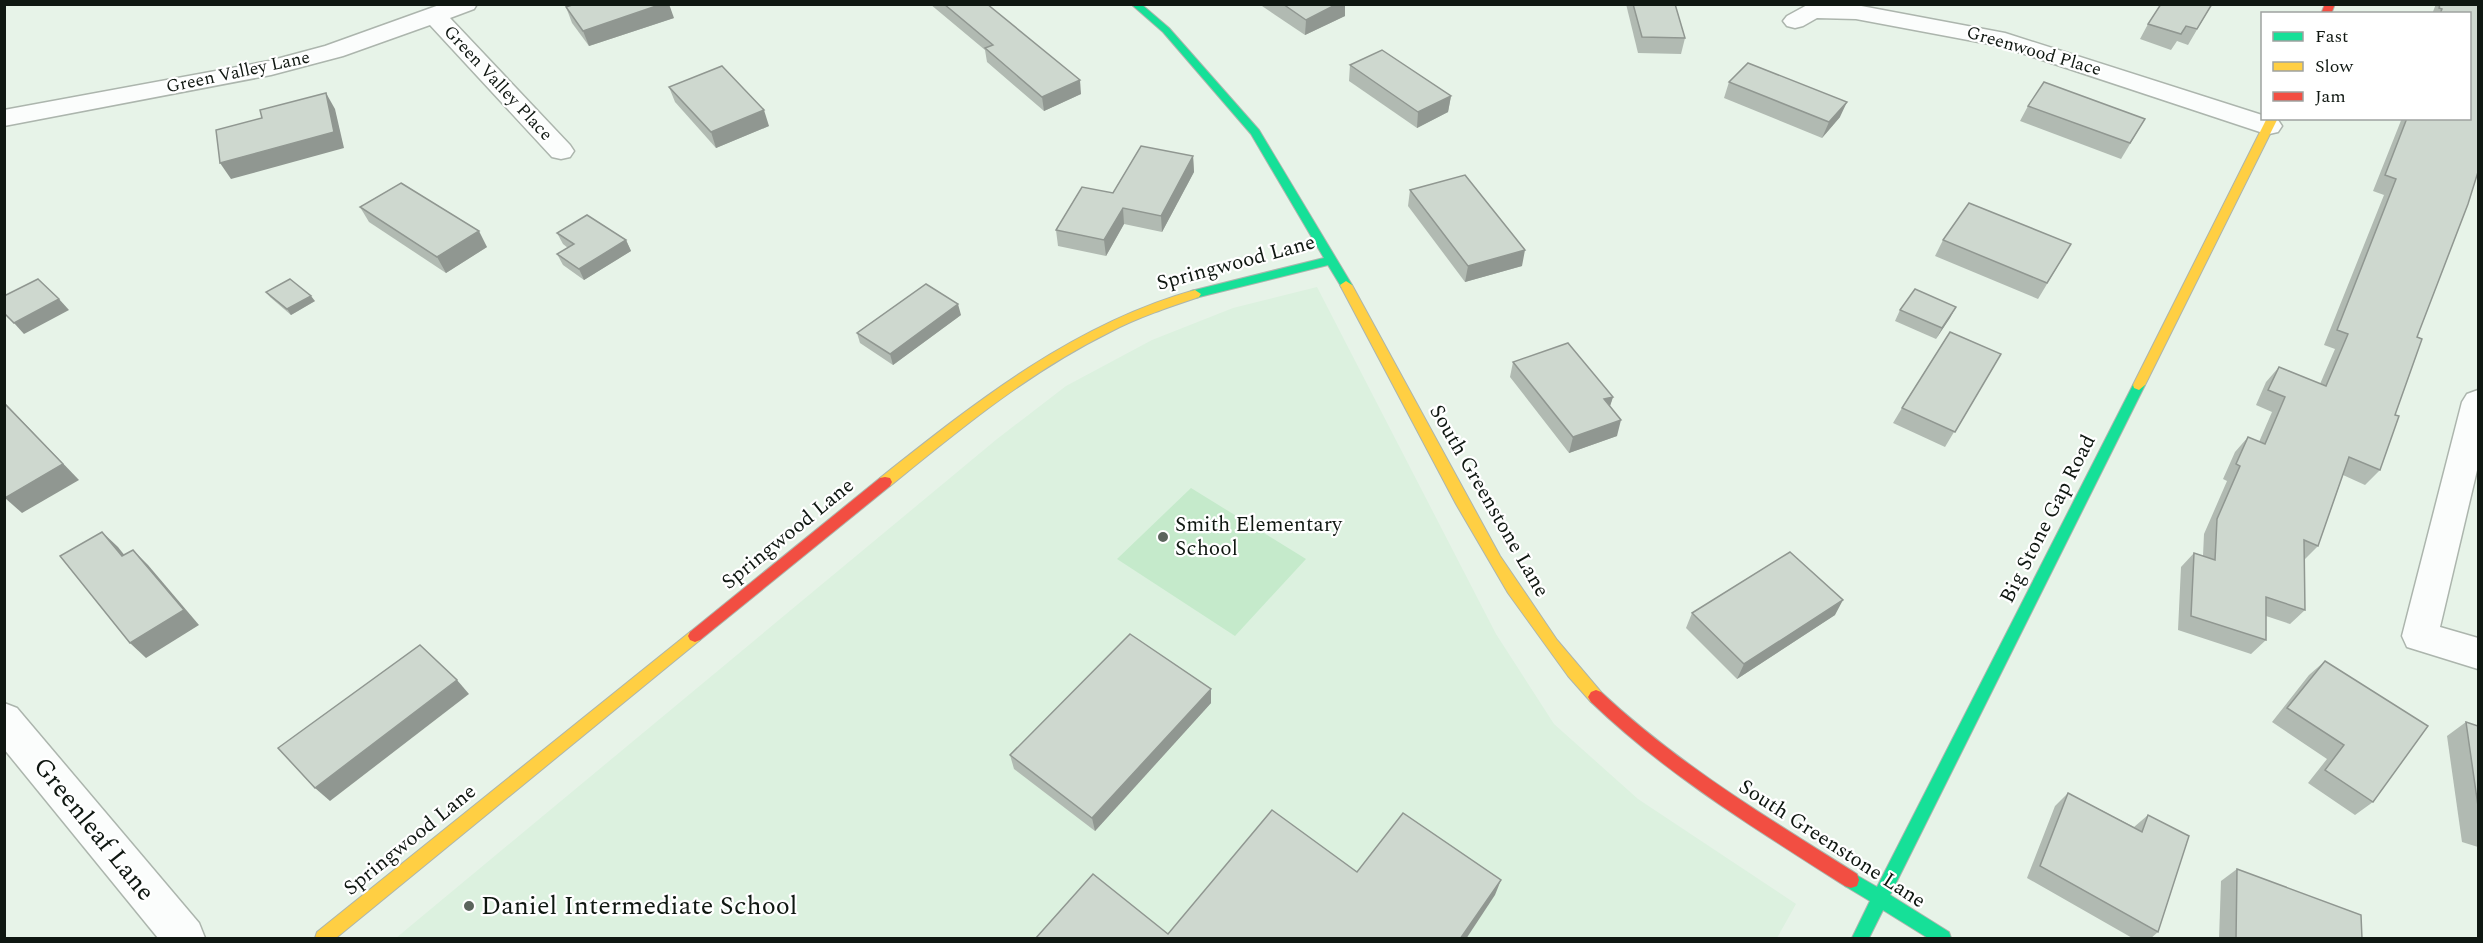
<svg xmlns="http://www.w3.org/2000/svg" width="2483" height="943" font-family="Spectral,serif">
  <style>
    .built { fill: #dcf1df }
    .green { fill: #c5eacb }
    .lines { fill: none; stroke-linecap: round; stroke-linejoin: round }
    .street-casing { stroke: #acb5ad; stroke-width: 3 }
    .fast-casing { stroke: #acb5ad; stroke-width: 2 }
    .slow-casing { stroke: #acb5ad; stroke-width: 2 }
    .jam-casing { stroke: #acb5ad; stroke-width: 2 }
    .street { fill: #fbfdfc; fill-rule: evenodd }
    .fast { fill: #16e098; fill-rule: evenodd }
    .slow { fill: #ffcf43; fill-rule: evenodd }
    .jam { fill: #f24e42; fill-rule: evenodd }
    .wall { fill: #b1bab2 }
    .shaded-wall { fill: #909791 }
    .building { fill: #ced8cf; stroke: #909791; stroke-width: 1.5 }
    .poi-dot { fill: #5b645c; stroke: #fff; stroke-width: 2 }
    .labels { text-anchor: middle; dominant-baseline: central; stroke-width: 4.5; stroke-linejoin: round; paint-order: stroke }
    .far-street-label { font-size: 18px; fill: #0f1711; stroke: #fff }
    .street-label { font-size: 21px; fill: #0f1711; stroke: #fff }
    .poi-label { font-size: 21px; fill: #0f1711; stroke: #fff; text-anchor: start }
    .near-street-label { font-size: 26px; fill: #0f1711; stroke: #fff }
    .near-poi-label { font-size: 26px; fill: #0f1711; stroke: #fff; text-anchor: start }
  </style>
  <rect width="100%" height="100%" fill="#e7f3e8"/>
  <!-- built -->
  <path class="built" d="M1317,287L1496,634L1554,724L1638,799L1796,904L1777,938H396L997,439L1066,386L1152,340L1233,308Z"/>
  <!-- green -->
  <path class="green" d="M1191,488L1306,559L1235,636L1117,559Z"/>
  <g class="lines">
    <!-- street casing -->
    <g class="street-casing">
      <g id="street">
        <path d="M442,4H477L474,9L450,18L570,145L574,151L570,157L561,159L552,157L430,25L343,56L271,75L4,126V110L269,61L325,46Z"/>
        <path d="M1809,4L1856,5L2005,33L2262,115V118L2278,120L2282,126L2278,132L2269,134L2260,132L2000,46L1856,19L1817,18L1803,26L1795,28L1787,26L1783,21L1787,16Z"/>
        <path d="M2478,390V466L2440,627L2478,638V669L2407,647L2402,636L2462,402L2467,394Z"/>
        <path d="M4,703L17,708L199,923L205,938H158L4,749Z"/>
      </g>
    </g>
    <!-- fast casing -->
    <g class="fast-casing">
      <g id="fast">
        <path d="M1131,4H1141L1169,28L1259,130L1352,285L1350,288H1342L1328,265L1195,298L1191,297L1189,294L1191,291L1324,258L1251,134L1163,32Z"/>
        <path d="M2139,380L2145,385L1890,895L1949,932L1951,938H1928L1883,910L1869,938H1852L1870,901L1845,886L1843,880L1845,874L1851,872L1877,887L2133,385Z"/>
      </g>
    </g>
    <!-- slow casing -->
    <g class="slow-casing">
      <g id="slow">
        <path d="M2267,118H2278L2145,385L2139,390L2134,388L2133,385Z"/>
        <path d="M1346,281L1352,285L1500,556L1557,640L1601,692L1604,697L1601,702L1596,704L1591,702L1568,676L1508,593L1456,504L1340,285Z"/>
        <path d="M1195,290L1201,294L1199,297C1169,307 1139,317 1110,332C1029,372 960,429 890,486H880L878,482L880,478C977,401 1074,324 1195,290Z"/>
        <path d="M695,630L700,632L702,636L700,640L336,938H315L317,932L690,632Z"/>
      </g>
    </g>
    <!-- jam casing -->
    <g class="jam-casing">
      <g id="jam">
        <path d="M2325,4H2335L2331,14H2321Z"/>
        <path d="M885,477L890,478L892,482L890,486L700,640L695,642L690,640L688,636L690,632L880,478Z"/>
        <path d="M1596,690L1601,692C1679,765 1768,818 1857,874L1859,880L1857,886L1851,888L1845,886C1756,829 1667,775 1591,702L1588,697L1591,692Z"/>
      </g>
    </g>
    <!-- street -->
    <use href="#street" class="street"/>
    <!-- fast -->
    <use href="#fast" class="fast"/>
    <!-- slow -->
    <use href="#slow" class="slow"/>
    <!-- jam -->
    <use href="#jam" class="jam"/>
  </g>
  <!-- wall -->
  <g class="wall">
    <path d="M930,4H988L1081,94L1044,111L987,62L985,50Z"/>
    <path d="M1259,4H1345V16L1305,35Z"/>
    <path d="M1626,4H1675L1685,38L1681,54L1638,53Z"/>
    <path d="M2212,4L2188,45L2177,41L2171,50L2140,39L2148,24Z"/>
    <path d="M2436,4H2478V172L2468,204L2417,337L2422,339L2395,415L2399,416L2380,470L2365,485L2343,475L2318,546L2304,560L2305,610L2290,624L2266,616V640L2251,654L2178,630L2181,567L2194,553L2203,556L2204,534L2227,481L2223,479L2235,452L2248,437L2259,442L2272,412L2256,405L2266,382L2279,367L2320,384L2335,349L2324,345L2384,195L2373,191L2402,118H2469V14H2432Z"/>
    <path d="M566,7L674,18L589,46L572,23Z"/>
    <path d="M1350,65L1451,96L1448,112L1417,128L1349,81Z"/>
    <path d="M1729,82L1840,117L1822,138L1724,98Z"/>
    <path d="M669,87L769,126L716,148L675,102Z"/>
    <path d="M2028,106L2145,119L2121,159L2020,121Z"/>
    <path d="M1193,156L1194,172L1162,232L1124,224L1106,256L1058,246L1056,230L1113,193Z"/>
    <path d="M1410,190L1522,266L1465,282L1408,206Z"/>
    <path d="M360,207L487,247L446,273L369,222Z"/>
    <path d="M557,233L626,240L631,251L584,280L563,265L557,254L568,248L563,244Z"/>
    <path d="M1943,240L2071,244L2038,299L1935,256Z"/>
    <path d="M266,292L315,301L291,315L270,297Z"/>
    <path d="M1956,307L1936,339L1895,321L1900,310Z"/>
    <path d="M961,315L893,365L860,343L857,333Z"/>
    <path d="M2001,354L1945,447L1893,423L1902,408Z"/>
    <path d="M1513,362L1613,397L1610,406L1617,436L1569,453L1510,377Z"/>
    <path d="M1692,613L1835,615L1737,679L1686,628Z"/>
    <path d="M2325,661L2373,802L2355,815L2308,783L2327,759L2272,722L2309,675Z"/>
    <path d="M1211,689V703L1095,831L1014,769L1010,755Z"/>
    <path d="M2466,722L2478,726V847L2462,842L2447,736Z"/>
    <path d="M2068,793L2134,827L2148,815L2158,932L2150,939H2134L2027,878L2055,806Z"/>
    <path d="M2237,869L2362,939H2219L2221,881Z"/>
  </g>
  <!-- shaded-wall -->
  <g class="shaded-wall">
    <path d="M662,4H669L674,18L589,46L583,31Z"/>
    <path d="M1337,4H1345V16L1305,35L1306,20Z"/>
    <path d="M1080,80L1081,94L1044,111L1042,97Z"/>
    <path d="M326,93L335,109L344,148L231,179L220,163Z"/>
    <path d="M1451,96L1448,112L1417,128L1418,112Z"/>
    <path d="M1847,102L1840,117L1822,138L1829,122Z"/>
    <path d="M764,110L769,126L716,148L711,132Z"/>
    <path d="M1193,156L1194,172L1162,232L1161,216Z"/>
    <path d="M1123,208L1124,224L1106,256L1104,240Z"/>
    <path d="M479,231L487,247L446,273L437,257Z"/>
    <path d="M626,240L631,251L584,280L579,269Z"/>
    <path d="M1525,250L1522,266L1465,282L1468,266Z"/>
    <path d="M311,296L315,301L291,315L287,309Z"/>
    <path d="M59,299L69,310L24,334L14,323Z"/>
    <path d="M958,304L961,315L893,365L890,354Z"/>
    <path d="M1956,307L1950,318L1936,339L1942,328Z"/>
    <path d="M1613,397L1608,412L1604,399Z"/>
    <path d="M4,402L79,480L22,513L5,498Z"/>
    <path d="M1621,420L1617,436L1569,453L1573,437Z"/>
    <path d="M102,532L118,547L137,571L122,556Z"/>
    <path d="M133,550L148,565L199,625L146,658L130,643Z"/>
    <path d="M1843,600L1835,615L1737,679L1744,664Z"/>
    <path d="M457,680L469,694L330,801L315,788Z"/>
    <path d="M1211,689V703L1095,831L1092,818Z"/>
    <path d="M1501,880L1495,895L1466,939H1460Z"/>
  </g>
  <!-- building -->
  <g class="building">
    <path d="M575,4H662L583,31L566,7Z"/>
    <path d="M944,4H987L1080,80L1042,97L985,48L993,45Z"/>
    <path d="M1283,4H1337L1306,20Z"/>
    <path d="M1633,4H1675L1685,38L1642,37Z"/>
    <path d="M2161,4H2212L2197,29L2186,26L2181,34L2148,24Z"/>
    <path d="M2440,4H2478V172L2468,204L2417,337L2422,339L2395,415L2399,416L2380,470L2349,457L2318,546L2304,540L2305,610L2266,597V640L2191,616L2194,553L2215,560L2217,519L2240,466L2236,464L2248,437L2265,444L2285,397L2268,390L2279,367L2326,386L2348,334L2337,330L2396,179L2385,175L2407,118H2469V14H2440L2442,9L2439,8Z"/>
    <path d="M1382,50L1451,96L1418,112L1350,65Z"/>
    <path d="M1748,63L1847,102L1829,122L1729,82Z"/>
    <path d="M722,66L764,110L711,132L669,87Z"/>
    <path d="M2044,82L2145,119L2130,143L2028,106Z"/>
    <path d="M326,93L334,132L220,163L216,130L262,118L260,110Z"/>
    <path d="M1141,146L1193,156L1161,216L1123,208L1104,240L1056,230L1082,187L1113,193Z"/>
    <path d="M1465,175L1525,250L1468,266L1410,190Z"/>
    <path d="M401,183L479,231L437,257L360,207Z"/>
    <path d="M1969,203L2071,244L2047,283L1943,240Z"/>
    <path d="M587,215L626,240L579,269L557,254L574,244L557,233Z"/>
    <path d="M38,279L59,299L14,323L4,313V296Z"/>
    <path d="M290,279L311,296L287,309L266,292Z"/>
    <path d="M926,284L958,304L890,354L857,333Z"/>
    <path d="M1915,289L1956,307L1942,328L1900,310Z"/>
    <path d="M1950,332L2001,354L1955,432L1902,408Z"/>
    <path d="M1568,343L1613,397L1604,399L1621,420L1573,437L1513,362Z"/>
    <path d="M4,403L63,464L5,498L4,497Z"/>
    <path d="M102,532L122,556L133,550L184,610L130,643L60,556Z"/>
    <path d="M1790,552L1843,600L1744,664L1692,613Z"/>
    <path d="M1130,634L1211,689L1092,818L1010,755Z"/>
    <path d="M420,645L457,680L315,788L278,748Z"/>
    <path d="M2325,661L2428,726L2373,802L2325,770L2344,745L2287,708Z"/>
    <path d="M2466,722L2478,726V806Z"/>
    <path d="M2068,793L2142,832L2148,815L2189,836L2158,932L2040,866Z"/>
    <path d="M1272,810L1357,872L1403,813L1501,880L1460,939H1035L1093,874L1168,934Z"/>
    <path d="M2237,869L2361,915L2362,939H2236Z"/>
  </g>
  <!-- markers -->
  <g class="poi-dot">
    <circle cx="1163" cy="537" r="6"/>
    <circle cx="469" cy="906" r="6"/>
  </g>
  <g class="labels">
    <!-- far-street labels -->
    <g class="far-street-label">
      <text transform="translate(2034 51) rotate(16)">Greenwood Place</text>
      <text transform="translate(238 72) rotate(-12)">Green Valley Lane</text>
      <text transform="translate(498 83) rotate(47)">Green Valley Place</text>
    </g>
    <!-- street labels -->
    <g class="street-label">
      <text transform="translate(1236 263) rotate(-15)">Springwood Lane</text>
      <text transform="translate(1489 501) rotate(60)">South Greenstone Lane</text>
      <text transform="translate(2048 519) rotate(-63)">Big Stone Gap Road</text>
      <text transform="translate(788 534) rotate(-39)">Springwood Lane</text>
      <text transform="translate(410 840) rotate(-39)">Springwood Lane</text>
      <text transform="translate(1832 844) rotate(33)">South Greenstone Lane</text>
    </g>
    <!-- poi labels -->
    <g class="poi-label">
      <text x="1175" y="525">Smith Elementary<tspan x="1175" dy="24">School</tspan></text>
    </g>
    <!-- near-street labels -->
    <g class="near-street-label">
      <text transform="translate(94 829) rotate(51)">Greenleaf Lane</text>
    </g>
    <!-- near-poi labels -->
    <g class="near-poi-label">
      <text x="481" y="906">Daniel Intermediate School</text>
    </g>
  </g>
  <!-- border -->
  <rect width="2483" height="943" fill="none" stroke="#0f1711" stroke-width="12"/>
  <!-- legend -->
  <rect x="2261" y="12" width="210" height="108" fill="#ffffff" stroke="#9fa2a0" stroke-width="1.5"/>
  <rect x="2273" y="32" width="30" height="9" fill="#16e098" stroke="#9fa2a0" stroke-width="1.5"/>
  <text x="2315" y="42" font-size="18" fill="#0f1711">Fast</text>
  <rect x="2273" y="62" width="30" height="9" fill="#ffcf43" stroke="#9fa2a0" stroke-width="1.5"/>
  <text x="2315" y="72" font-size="18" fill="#0f1711">Slow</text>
  <rect x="2273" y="92" width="30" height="9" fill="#f24e42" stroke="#9fa2a0" stroke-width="1.5"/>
  <text x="2315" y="102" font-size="18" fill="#0f1711">Jam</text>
</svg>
